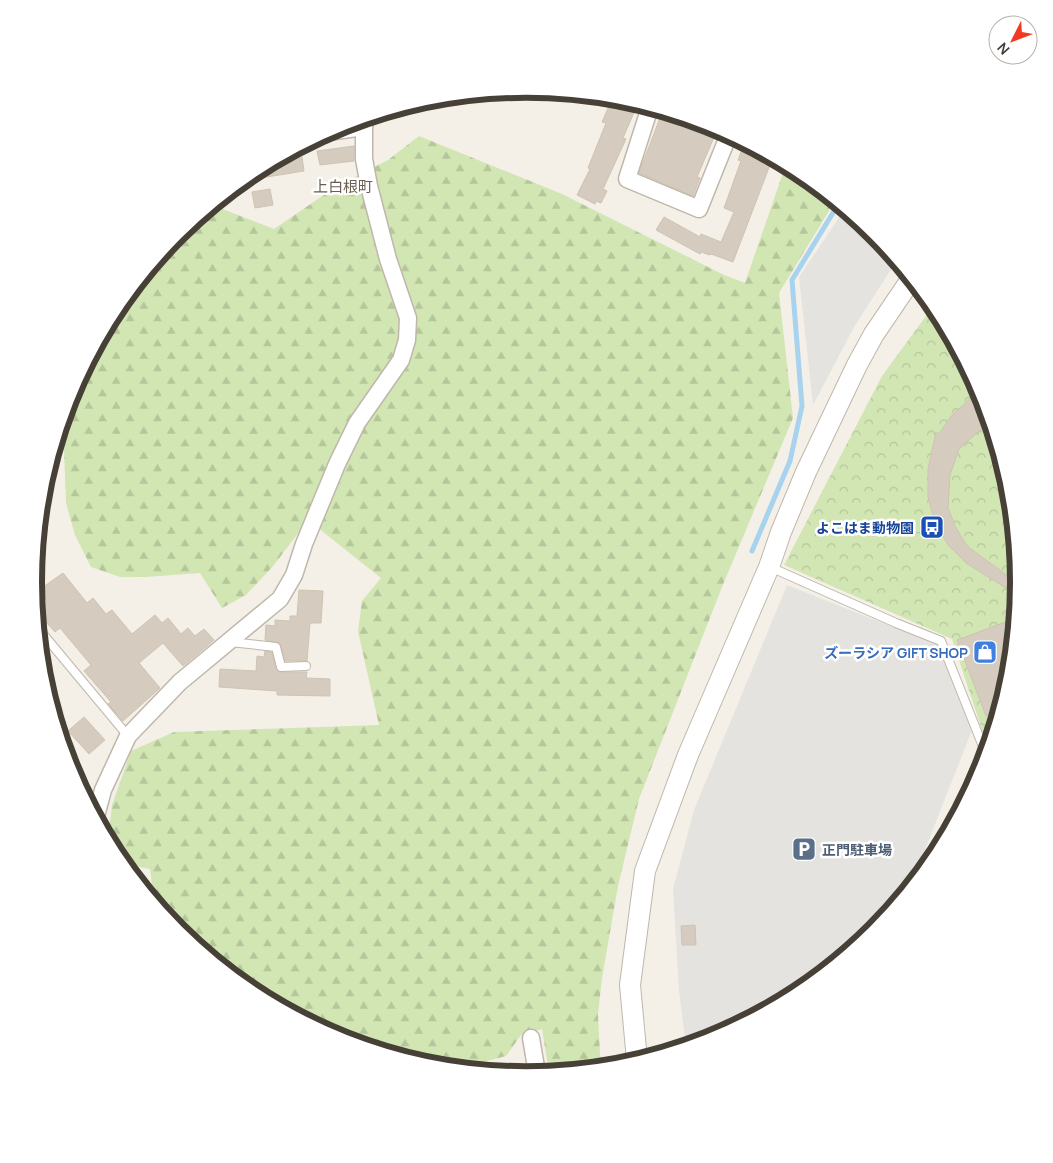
<svg xmlns="http://www.w3.org/2000/svg" width="1053" height="1163" font-family="Manrope,'Noto Sans JP',sans-serif">
  <style>
    .forest { fill: url(#forest-firs) }
    .park { fill: url(#park-crowns) }
    .parking { fill: #e5e3e0 }
    .lines { fill: none; stroke-linecap: round; stroke-linejoin: round }
    .stream { stroke: #a7d3ee; stroke-width: 5 }
    .building { fill: #d5cbbe; stroke: #cfc3b2 }
    .service-casing { stroke: #bfb7ab; stroke-width: 10 }
    .minor-casing { stroke: #bfb7ab; stroke-width: 19 }
    .tertiary-casing { stroke: #bfb7ab; stroke-width: 22 }
    .service { stroke: #fff; stroke-width: 8 }
    .minor { stroke: #fff; stroke-width: 16 }
    .tertiary { stroke: #fff; stroke-width: 20 }
    .labels { text-anchor: middle; dominant-baseline: central; stroke-width: 5; stroke-linejoin: round; paint-order: stroke }
    .transit-label { font-size: 14px; font-weight: bold; fill: #164399; stroke: #fff; text-anchor: end }
    .shop-label { font-size: 14px; font-weight: bold; fill: #366cbe; stroke: #fff; text-anchor: end }
    .service-label { font-size: 14px; font-weight: bold; fill: #4e5e75; stroke: #fff; text-anchor: start }
    .neighbourhood-label { font-size: 15px; fill: #695e4f; stroke: #fff }
    .rim { fill: none; stroke: #474037; stroke-width: 6 }
  </style>
  <defs>
    <pattern id="forest-firs" width="22" height="20" patternUnits="userSpaceOnUse" patternTransform="scale(1.25)"><rect width="22" height="20" fill="#d1e6b3"/><path d="M5 1l3.5 6h-7zM16 11l3.5 6h-7z" fill="#b5c69b"/></pattern>
    <pattern id="park-crowns" width="20" height="18" patternUnits="userSpaceOnUse" patternTransform="scale(1.25)"><rect width="20" height="18" fill="#d1e6b3"/><path d="M2 6a3 3 0 1 1 6 0M12 15a3 3 0 1 1 6 0" fill="none" stroke="#b5c69b"/></pattern>
  </defs>
  <rect width="100%" height="100%" fill="#f4f0e8"/>
  <!-- forest -->
  <path class="forest" d="M419,136L562,194L724,275L745,283L786,164L800,172L835,201L779,293L793,418L722,587L639,799L618,886L602,978L598,1014L600,1054L603,1067L549,1072L542,1029L521,1035L506,1056L461,1068L430,1065L338,1037L253,991L178,930L154,901L150,869L124,864L117,855L108,839L112,805L131,751L174,732L379,725L358,631L362,601L381,578L308,520L274,565L246,595L222,608L200,573L146,577H120L91,567L75,535L66,503L64,449L82,372L117,308L178,233L212,205L274,229L337,186L388,160Z"/>
  <!-- park -->
  <path class="park" d="M934,305L982,393L1010,486L1019,582L1010,678L988,748L952,639L784,565L882,376Z"/>
  <!-- parking -->
  <g class="parking">
    <path d="M845,209L875,233L897,260L854,327L813,405L799,277Z"/>
    <path d="M787,585L938,645L972,730L910,888L875,930L800,991L715,1037L686,1046L679,991L673,889L694,810Z"/>
  </g>
  <g class="lines">
    <!-- stream -->
    <path class="stream" d="M752,551L790,461L802,406L792,280L839,203"/>
  </g>
  <!-- building -->
  <g class="building">
    <path d="M613,97L638,103L623,138L626,139L603,189L607,191L601,203L596,201L595,204L577,195L590,169L588,168L606,123L602,122Z"/>
    <path d="M663,110L718,128L697,177L700,178L693,196L639,173Z"/>
    <path d="M749,144L773,157L733,262L711,254L710,255L701,252L700,254L656,230L664,217L700,237L701,234L721,242L734,212L724,208L741,161L738,160L743,147L747,149Z"/>
    <path d="M354,146V161L320,165L317,151Z"/>
    <path d="M302,157L304,171L242,181L253,172L273,161Z"/>
    <path d="M270,189L273,205L255,208L252,192Z"/>
    <path d="M980,390L991,424L978,432L959,449L950,475L948,508L956,528L966,544L971,549L1012,579L1006,588L966,563L949,546L935,524L928,497V469L936,432L939,434L952,415Z"/>
    <path d="M63,573L87,603L93,598L106,614L112,610L132,634L155,615L162,623L168,618L181,634L188,628L195,636L204,629L214,640L183,666L163,643L139,663L160,688L123,721L108,704L111,702L84,671L91,665L60,628L55,632L37,612V611L47,602L39,590Z"/>
    <path d="M299,590L323,591L321,623H310L307,661H285L280,643L265,640L266,625L275,626V620L290,621V616H297Z"/>
    <path d="M1008,621L1014,638L1010,678L1000,711L986,716L957,640Z"/>
    <path d="M265,651L272,652L276,669L279,672H307L306,678L330,679V696L277,695V691L219,687L220,669L256,671L257,656L264,657Z"/>
    <path d="M84,717L105,740L89,754L68,731Z"/>
    <path d="M695,925L696,945H682L681,926Z"/>
  </g>
  <g class="lines">
    <!-- service casing -->
    <g class="service-casing">
      <g id="service">
        <path d="M770,567L896,623L941,641L986,754L959,813"/>
        <path d="M38,628L128,736"/>
        <path d="M230,642L276,647L281,667L306,666"/>
      </g>
    </g>
    <!-- minor casing -->
    <g class="minor-casing">
      <g id="minor">
        <path d="M650,107L627,179L699,209L729,134"/>
        <path d="M328,132L364,127"/>
        <path d="M96,816L103,790L128,736L180,682L280,599L294,575L304,544L337,464L357,423L401,360L407,340L408,318L388,259L369,186L364,159V127L366,118"/>
        <path d="M531,1038L537,1073"/>
      </g>
    </g>
    <!-- tertiary casing -->
    <g class="tertiary-casing">
      <path id="tertiary" d="M637,1060L630,985L645,871L688,755L769,567L781,532L806,472L857,365L874,334L912,278"/>
    </g>
    <!-- service -->
    <use href="#service" class="service"/>
    <!-- minor -->
    <use href="#minor" class="minor"/>
    <!-- tertiary -->
    <use href="#tertiary" class="tertiary"/>
  </g>
  <!-- icons -->
  <defs>
    <g id="bus-square" transform="scale(1.25)"><rect x="-9" y="-9" width="18" height="18" rx="4" fill="#1a4fb4" stroke="#fff"/><path d="M-5-6H5V4H4V6H2V4H-2V6H-4V4H-5ZM-3.5-4V0h7V-4ZM-3.5 1.2v1.5H-2V1.2ZM2 1.2v1.5H3.5V1.2Z" fill="#fff"/></g>
    <g id="shop-square" transform="scale(1.25)"><rect x="-9" y="-9" width="18" height="18" rx="4" fill="#3f7fe0" stroke="#fff"/><path d="M-5-2.5h2.3a2.7 3.5 0 0 1 5.4 0H5L5.5 6h-11ZM-1.5-2.5h3a1.5 2.3 0 0 0-3 0Z" fill="#fff"/></g>
    <g id="parking-square" transform="scale(1.25)"><rect x="-9" y="-9" width="18" height="18" rx="4" fill="#5c6f8a" stroke="#fff"/><path d="M-3.5-5.5H1a3.5 3.5 0 0 1 0 7H-1V5.5H-3.5ZM-1-3.4V-.6H.8a1.4 1.4 0 0 0 0-2.8Z" fill="#fff"/></g>
  </defs>
  <g fill-rule="evenodd">
    <use href="#bus-square" x="932" y="527"/>
    <use href="#shop-square" x="985" y="652"/>
    <use href="#parking-square" x="804" y="849"/>
  </g>
  <g class="labels">
    <!-- transit labels -->
    <g class="transit-label">
      <text x="914" y="527">よこはま動物園</text>
    </g>
    <!-- shop labels -->
    <g class="shop-label">
      <text x="968" y="652">ズーラシア GIFT SHOP</text>
    </g>
    <!-- service labels -->
    <g class="service-label">
      <text x="822" y="849">正門駐車場</text>
    </g>
    <!-- neighbourhood labels -->
    <g class="neighbourhood-label">
      <text x="343" y="186">上白根町</text>
    </g>
  </g>
  <!-- crop -->
  <path d="M0 0H1053V1163H0ZM42 582a484 484 0 1 1 968 0a484 484 0 1 1-968 0Z" fill="#fff" fill-rule="evenodd"/>
  <path class="rim" d="M42 582a484 484 0 1 1 968 0a484 484 0 1 1-968 0Z"/>
  <!-- north arrow -->
  <g transform="translate(1013 40) rotate(228)"><circle r="24" fill="#ffffff" stroke="#b5b3af"/>
  <path d="M0-4L9 19L0 12L-9 19Z" fill="#f23921"/>
  <text y="-8" font-size="14" font-weight="bold" text-anchor="middle" fill="#474037">N</text>
  </g>
</svg>
